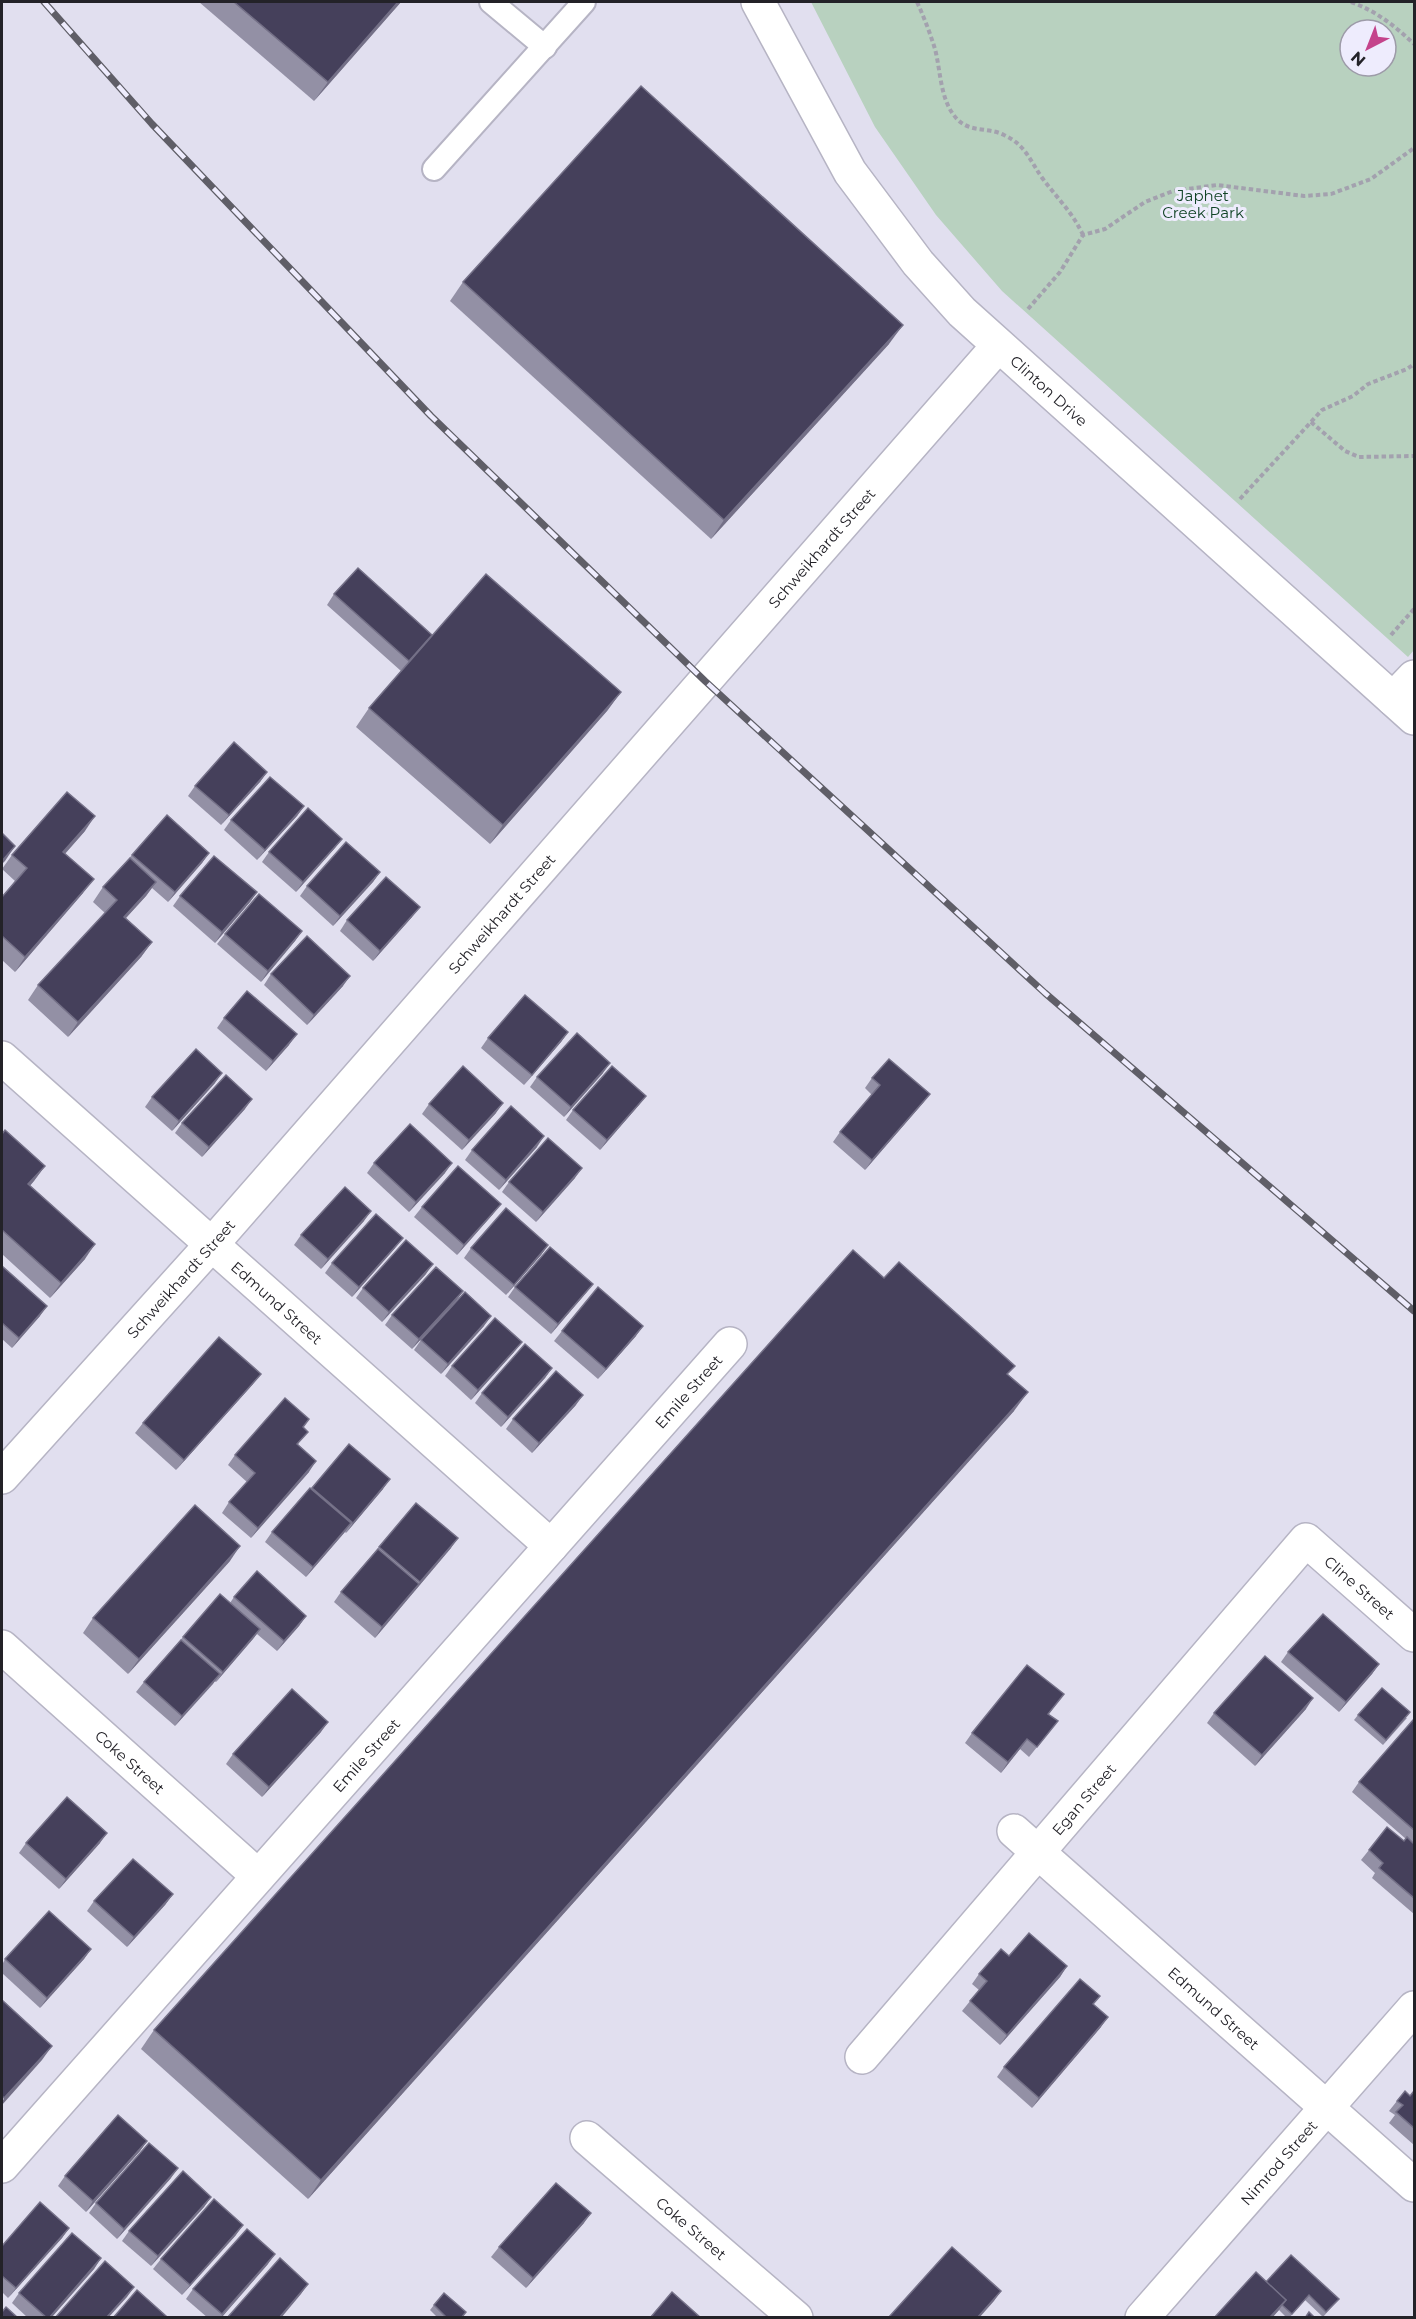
<svg xmlns="http://www.w3.org/2000/svg" width="1416" height="2319" font-family="Montserrat,sans-serif">
  <style>
    .green { fill: #b8d1bf; fill-rule: evenodd }
    .lines { fill: none; stroke-linecap: round; stroke-linejoin: round }
    .service-casing { stroke: #b6b4c4; stroke-width: 26 }
    .minor-casing { stroke: #b6b4c4; stroke-width: 36 }
    .secondary-casing { stroke: #b6b4c4; stroke-width: 36 }
    .path { stroke: #a3a1ae; stroke-width: 4; stroke-dasharray: 4.5 3; stroke-linecap: butt }
    .service { stroke: #fff; stroke-width: 22 }
    .minor { stroke: #fff; stroke-width: 33 }
    .secondary { stroke: #fff; stroke-width: 33 }
    .rail-casing { stroke: #5f5e67; stroke-width: 7 }
    .rail { stroke: #eeecfd; stroke-width: 4.5; stroke-dasharray: 14; stroke-linecap: butt }
    .wall { fill: #9390a5 }
    .shaded-wall { fill: #747087 }
    .building { fill: #45405b; stroke: #747087; stroke-width: 1.5 }
    .labels { text-anchor: middle; dominant-baseline: central; stroke-width: 6; stroke-linejoin: round; paint-order: stroke }
    .park-label { font-size: 15px; fill: #104325; stroke: #eeecfd }
    .street-label { font-size: 15px; fill: #232228; stroke: #eeecfd }
  </style>
  <rect width="100%" height="100%" fill="#e1dfef"/>
  <!-- green -->
  <path class="green" d="M811,2H1414V650L1408,657L1002,291L936,215L875,127ZM1350,30H1386V66H1350Z"/>
  <g class="lines">
    <!-- service casing -->
    <g class="service-casing">
      <g id="service">
        <path d="M491,2L545,47"/>
        <path d="M434,169L584,2"/>
      </g>
    </g>
    <!-- minor casing -->
    <g class="minor-casing">
      <g id="minor">
        <path d="M1393,699L1414,677"/>
        <path id="s1" d="M2,1058L551,1546"/>
        <path id="s2" d="M2,1477L212,1244L998,346"/>
        <path id="s3" d="M2,1647L258,1876"/>
        <path id="s4" d="M1014,1831L1414,2185"/>
        <path id="s5" d="M862,2057L1306,1540L1414,1635"/>
        <path id="s6" d="M587,2138L796,2318"/>
        <path id="s7" d="M2,2166L730,1344"/>
        <path id="s8" d="M1142,2318L1414,2008"/>
      </g>
    </g>
    <!-- secondary casing -->
    <g class="secondary-casing">
      <g id="secondary">
        <path id="s9" d="M758,2L850,172L918,263L962,312L1414,718"/>
      </g>
    </g>
    <!-- path -->
    <g class="path">
      <path d="M917,2C924,17 930,33 935,49C941,72 940,101 957,119C970,133 989,127 1004,135C1026,145 1030,161 1043,179C1057,198 1073,213 1083,235"/>
      <path d="M1351,2C1376,11 1395,26 1414,44"/>
      <path d="M1028,309L1060,272L1083,235L1105,229L1145,202L1173,191L1217,185L1304,196L1331,194L1371,179L1414,148"/>
      <path d="M1311,422L1345,451L1359,457L1414,456"/>
      <path d="M1240,499L1322,410L1353,396L1368,384L1407,369L1414,364"/>
      <path d="M1391,635L1414,609"/>
    </g>
    <!-- service -->
    <use href="#service" class="service"/>
    <!-- minor -->
    <use href="#minor" class="minor"/>
    <!-- secondary -->
    <use href="#secondary" class="secondary"/>
    <!-- rail casing -->
    <g class="rail-casing">
      <path id="rail" d="M44,2L152,124L431,416L705,681L1045,993L1414,1311"/>
    </g>
    <!-- rail -->
    <use href="#rail" class="rail"/>
  </g>
  <!-- wall -->
  <g class="wall">
    <path d="M199,2H401L314,101Z"/>
    <path d="M463,282L889,344L711,539L450,301Z"/>
    <path d="M334,594L432,635L621,692L607,711L490,844L356,727L369,708L401,671L327,605Z"/>
    <path d="M267,772L260,782L221,825L188,796L195,786Z"/>
    <path d="M304,806L297,816L257,860L224,830L231,820Z"/>
    <path d="M85,831L65,854L83,893L15,972L2,960V897L15,881L2,869L12,855Z"/>
    <path d="M342,839L334,849L296,892L262,862L269,852Z"/>
    <path d="M209,853L202,863L168,902L152,888L146,896L126,918L152,942L141,957L68,1037L28,1000L38,985L105,913L93,902L103,887L132,855Z"/>
    <path d="M380,872L373,882L333,926L300,896L307,886Z"/>
    <path d="M257,892L250,902L215,943L173,906L180,896Z"/>
    <path d="M412,917L373,961L340,931L347,920Z"/>
    <path d="M302,931L295,941L261,982L217,944L225,934Z"/>
    <path d="M271,974L343,986L307,1025L264,985Z"/>
    <path d="M224,1018L289,1045L266,1071L217,1028Z"/>
    <path d="M568,1032L561,1042L524,1085L481,1048L488,1038Z"/>
    <path d="M603,1073L564,1117L530,1087L537,1077Z"/>
    <path d="M872,1078L930,1094L922,1104L865,1170L833,1142L840,1132L872,1095L865,1088Z"/>
    <path d="M215,1083L172,1131L145,1107L152,1097Z"/>
    <path d="M646,1096L638,1106L600,1150L566,1120L573,1110Z"/>
    <path d="M429,1104L496,1113L462,1150L422,1114Z"/>
    <path d="M245,1109L202,1157L175,1133L182,1123Z"/>
    <path d="M2,1134L45,1166L30,1186L85,1259L50,1298L2,1254Z"/>
    <path d="M537,1147L499,1190L465,1160L472,1150Z"/>
    <path d="M374,1163L445,1173L409,1212L367,1173Z"/>
    <path d="M575,1178L536,1222L502,1192L509,1182Z"/>
    <path d="M422,1207L493,1214L457,1255L414,1217Z"/>
    <path d="M364,1221L321,1269L294,1245L301,1235Z"/>
    <path d="M548,1245L541,1255L506,1295L464,1258L471,1248Z"/>
    <path d="M395,1248L352,1297L325,1273L332,1263Z"/>
    <path d="M2,1266L40,1316L12,1348L2,1339Z"/>
    <path d="M426,1274L382,1322L356,1298L363,1288Z"/>
    <path d="M884,1278L1008,1374L1014,1411L308,2199L141,2049L154,2030Z"/>
    <path d="M593,1284L585,1294L551,1334L508,1297L515,1287Z"/>
    <path d="M463,1291L456,1301L412,1349L385,1325L392,1315Z"/>
    <path d="M484,1326L441,1374L414,1350L421,1340Z"/>
    <path d="M562,1331L636,1336L598,1379L554,1341Z"/>
    <path d="M514,1352L471,1400L445,1376L452,1366Z"/>
    <path d="M552,1368L545,1378L501,1427L475,1403L482,1393Z"/>
    <path d="M253,1384L176,1470L135,1433L143,1423Z"/>
    <path d="M576,1405L532,1453L506,1429L513,1419Z"/>
    <path d="M309,1419L303,1427L298,1445L309,1472L251,1538L222,1513L229,1502L247,1482L228,1465L235,1455Z"/>
    <path d="M349,1444L383,1489L346,1533L345,1532L306,1577L265,1542L272,1532L311,1489Z"/>
    <path d="M416,1503L451,1548L375,1638L334,1602L341,1592Z"/>
    <path d="M230,1561L128,1674L83,1633L93,1618Z"/>
    <path d="M234,1597L306,1616L299,1626L277,1651L257,1634L216,1682L214,1681L175,1726L136,1692L144,1682L183,1637L230,1603Z"/>
    <path d="M1288,1652L1379,1664L1372,1674L1339,1712L1281,1662Z"/>
    <path d="M1064,1694L1049,1714L1050,1731L1029,1757L1020,1749L1001,1773L965,1743L972,1733Z"/>
    <path d="M1306,1709L1255,1766L1207,1723L1214,1713Z"/>
    <path d="M1358,1715L1407,1718L1383,1745L1354,1720Z"/>
    <path d="M1414,1721V1914L1372,1878L1375,1873L1361,1860L1369,1850L1404,1841L1406,1839L1352,1792L1359,1782Z"/>
    <path d="M321,1732L262,1797L226,1764L233,1754Z"/>
    <path d="M26,1843H100L59,1889L19,1853Z"/>
    <path d="M173,1894L165,1905L127,1947L87,1911L94,1901Z"/>
    <path d="M91,1949L84,1959L40,2008L2,1973V1965L5,1959Z"/>
    <path d="M1067,1966L1060,1977L1000,2045L962,2011L979,1990L972,1984L979,1974Z"/>
    <path d="M1094,2005L1101,2027L1032,2108L997,2077L1004,2067Z"/>
    <path d="M1414,2091V2145L1389,2123L1395,2115L1389,2111L1397,2101L1410,2096Z"/>
    <path d="M147,2141L140,2151L86,2212L58,2186L65,2176Z"/>
    <path d="M171,2178L117,2239L89,2213L96,2203Z"/>
    <path d="M211,2197L204,2207L151,2266L122,2241L129,2231Z"/>
    <path d="M584,2223L526,2288L491,2257L499,2247Z"/>
    <path d="M69,2228L62,2238L8,2298L2,2292V2246Z"/>
    <path d="M236,2235L182,2295L153,2269L161,2259Z"/>
    <path d="M101,2258L94,2269L51,2318H28L12,2303L19,2293Z"/>
    <path d="M268,2264L221,2318H208L186,2299L193,2289Z"/>
    <path d="M1266,2282L1339,2299L1323,2317L1305,2300L1289,2318H1287L1279,2310L1272,2317Z"/>
    <path d="M434,2305L466,2312L462,2318H438L430,2310Z"/>
  </g>
  <!-- shaded-wall -->
  <g class="shaded-wall">
    <path d="M398,2H401L314,101L328,82Z"/>
    <path d="M903,325L889,344L711,539L724,520Z"/>
    <path d="M621,692L607,711L490,844L503,825Z"/>
    <path d="M267,772L260,782L221,825L229,815Z"/>
    <path d="M304,806L297,816L257,860L265,850Z"/>
    <path d="M95,816L85,831L53,867L63,852Z"/>
    <path d="M342,839L334,849L296,892L303,882Z"/>
    <path d="M15,846L5,861L2,864V861Z"/>
    <path d="M209,853L202,863L168,902L175,892Z"/>
    <path d="M380,872L373,882L333,926L340,916Z"/>
    <path d="M94,879L83,893L15,972L25,957Z"/>
    <path d="M156,882L146,896L113,932L124,917Z"/>
    <path d="M257,892L250,902L215,943L222,932Z"/>
    <path d="M420,907L412,917L373,961L380,951Z"/>
    <path d="M302,931L295,941L261,982L268,971Z"/>
    <path d="M152,942L141,957L68,1037L78,1022Z"/>
    <path d="M350,976L343,986L307,1025L314,1015Z"/>
    <path d="M568,1032L561,1042L524,1085L532,1075Z"/>
    <path d="M297,1034L289,1045L266,1071L273,1061Z"/>
    <path d="M610,1063L603,1073L564,1117L571,1107Z"/>
    <path d="M222,1073L215,1083L172,1131L179,1121Z"/>
    <path d="M930,1094L922,1104L865,1170L872,1160Z"/>
    <path d="M646,1096L638,1106L600,1150L607,1140Z"/>
    <path d="M252,1099L245,1109L202,1157L209,1147Z"/>
    <path d="M503,1103L496,1113L462,1150L469,1140Z"/>
    <path d="M544,1136L537,1147L499,1190L506,1180Z"/>
    <path d="M452,1163L445,1173L409,1212L416,1202Z"/>
    <path d="M45,1166L34,1181L18,1199L28,1184Z"/>
    <path d="M582,1168L575,1178L536,1222L543,1212Z"/>
    <path d="M501,1204L493,1214L457,1255L464,1245Z"/>
    <path d="M371,1211L364,1221L321,1269L328,1259Z"/>
    <path d="M403,1238L395,1248L352,1297L359,1287Z"/>
    <path d="M95,1244L85,1259L50,1298L61,1283Z"/>
    <path d="M548,1245L541,1255L506,1295L514,1285Z"/>
    <path d="M433,1264L426,1274L382,1322L389,1312Z"/>
    <path d="M593,1284L585,1294L551,1334L558,1324Z"/>
    <path d="M463,1291L456,1301L412,1349L419,1339Z"/>
    <path d="M47,1306L40,1316L12,1348L19,1338Z"/>
    <path d="M491,1316L484,1326L441,1374L448,1364Z"/>
    <path d="M643,1326L636,1336L598,1379L606,1369Z"/>
    <path d="M522,1342L514,1352L471,1400L478,1390Z"/>
    <path d="M552,1368L545,1378L501,1427L508,1417Z"/>
    <path d="M261,1374L253,1384L176,1470L184,1460Z"/>
    <path d="M1028,1392L1014,1411L308,2199L321,2180Z"/>
    <path d="M583,1395L576,1405L532,1453L539,1443Z"/>
    <path d="M316,1461L309,1472L251,1538L258,1528Z"/>
    <path d="M390,1479L383,1489L346,1533L353,1523Z"/>
    <path d="M351,1523L344,1533L306,1577L313,1567Z"/>
    <path d="M458,1538L451,1548L375,1638L382,1627Z"/>
    <path d="M240,1546L230,1561L128,1674L139,1659Z"/>
    <path d="M306,1616L299,1626L277,1651L284,1641Z"/>
    <path d="M260,1629L253,1639L216,1682L223,1672Z"/>
    <path d="M1379,1664L1372,1674L1339,1712L1346,1702Z"/>
    <path d="M220,1674L213,1684L175,1726L182,1716Z"/>
    <path d="M1313,1698L1306,1709L1255,1766L1262,1755Z"/>
    <path d="M328,1722L321,1732L262,1797L269,1787Z"/>
    <path d="M1027,1739L1020,1749L1001,1773L1008,1762Z"/>
    <path d="M107,1833L100,1843L59,1889L66,1879Z"/>
    <path d="M173,1894L165,1905L127,1947L134,1937Z"/>
    <path d="M91,1949L84,1959L40,2008L47,1998Z"/>
    <path d="M1067,1966L1060,1977L1000,2045L1007,2035Z"/>
    <path d="M1108,2017L1101,2027L1032,2108L1039,2098Z"/>
    <path d="M52,2046L42,2060L2,2105V2103L4,2098Z"/>
    <path d="M147,2141L140,2151L86,2212L93,2201Z"/>
    <path d="M178,2168L171,2178L117,2239L124,2229Z"/>
    <path d="M211,2197L204,2207L151,2266L158,2256Z"/>
    <path d="M591,2213L584,2223L526,2288L533,2278Z"/>
    <path d="M243,2225L236,2235L182,2295L190,2285Z"/>
    <path d="M69,2228L62,2238L8,2298L16,2288Z"/>
    <path d="M275,2254L268,2264L221,2318H220Z"/>
    <path d="M101,2258L94,2269L51,2318H49Z"/>
    <path d="M308,2284L301,2294L281,2318H279Z"/>
    <path d="M134,2287L127,2297L108,2318H106Z"/>
    <path d="M1001,2291L994,2301L979,2318H977Z"/>
    <path d="M1286,2300L1279,2310L1272,2318H1270Z"/>
  </g>
  <!-- building -->
  <g class="building">
    <path d="M234,2H398L328,82Z"/>
    <path d="M641,86L903,325L724,520L463,282Z"/>
    <path d="M358,568L432,635L409,661L334,594Z"/>
    <path d="M486,574L621,692L503,825L369,708Z"/>
    <path d="M234,742L267,772L229,815L195,786Z"/>
    <path d="M270,777L304,806L265,850L231,820Z"/>
    <path d="M67,792L95,816L63,852L94,879L25,957L2,936V897L27,868L12,855Z"/>
    <path d="M308,808L342,839L303,882L269,852Z"/>
    <path d="M167,815L209,853L175,892L132,855Z"/>
    <path d="M2,833L15,846L2,861Z"/>
    <path d="M346,842L380,872L340,916L307,886Z"/>
    <path d="M214,856L257,892L222,932L180,896Z"/>
    <path d="M130,858L156,882L124,917L152,942L78,1022L38,985L117,900L103,887Z"/>
    <path d="M386,877L420,907L380,951L347,920Z"/>
    <path d="M259,894L302,931L268,971L225,934Z"/>
    <path d="M307,936L350,976L314,1015L271,974Z"/>
    <path d="M247,991L297,1034L273,1061L224,1018Z"/>
    <path d="M525,995L568,1032L532,1075L488,1038Z"/>
    <path d="M577,1033L610,1063L571,1107L537,1077Z"/>
    <path d="M196,1049L222,1073L179,1121L152,1097Z"/>
    <path d="M889,1059L930,1094L872,1160L840,1132L880,1085L872,1078Z"/>
    <path d="M463,1066L503,1103L469,1140L429,1104Z"/>
    <path d="M612,1066L646,1096L607,1140L573,1110Z"/>
    <path d="M226,1075L252,1099L209,1147L182,1123Z"/>
    <path d="M511,1106L544,1136L506,1180L472,1150Z"/>
    <path d="M410,1124L452,1163L416,1202L374,1163Z"/>
    <path d="M5,1130L45,1166L28,1184L95,1244L61,1283L2,1230V1134Z"/>
    <path d="M548,1138L582,1168L543,1212L509,1182Z"/>
    <path d="M458,1166L501,1204L464,1245L422,1207Z"/>
    <path d="M345,1187L371,1211L328,1259L301,1235Z"/>
    <path d="M506,1208L548,1245L514,1285L471,1248Z"/>
    <path d="M376,1214L403,1238L359,1287L332,1263Z"/>
    <path d="M406,1240L433,1264L389,1312L363,1288Z"/>
    <path d="M550,1247L593,1284L558,1324L515,1287Z"/>
    <path d="M853,1250L884,1278L899,1262L1015,1366L1007,1374L1028,1392L321,2180L154,2030Z"/>
    <path d="M2,1266L47,1306L19,1338L2,1323Z"/>
    <path d="M436,1267L463,1291L419,1339L392,1315Z"/>
    <path d="M598,1287L643,1326L606,1369L562,1331Z"/>
    <path d="M465,1292L491,1316L448,1364L421,1340Z"/>
    <path d="M495,1318L522,1342L478,1390L452,1366Z"/>
    <path d="M219,1337L261,1374L184,1460L143,1423Z"/>
    <path d="M525,1344L552,1368L508,1417L482,1393Z"/>
    <path d="M556,1371L583,1395L539,1443L513,1419Z"/>
    <path d="M285,1398L309,1419L303,1427L308,1432L297,1444L316,1461L258,1528L229,1502L255,1473L235,1455Z"/>
    <path d="M349,1444L390,1479L353,1523L312,1488Z"/>
    <path d="M310,1488L351,1523L313,1567L272,1532Z"/>
    <path d="M416,1503L458,1538L420,1582L379,1547Z"/>
    <path d="M195,1505L240,1546L139,1659L93,1618Z"/>
    <path d="M378,1549L419,1584L382,1627L341,1592Z"/>
    <path d="M257,1571L306,1616L284,1641L234,1597Z"/>
    <path d="M220,1594L260,1629L223,1672L183,1637Z"/>
    <path d="M1323,1614L1379,1664L1346,1702L1288,1652Z"/>
    <path d="M181,1640L220,1674L182,1716L144,1682Z"/>
    <path d="M1265,1656L1313,1698L1262,1755L1214,1713Z"/>
    <path d="M1027,1665L1064,1694L1048,1714L1058,1721L1037,1747L1027,1739L1008,1762L972,1733Z"/>
    <path d="M1382,1688L1410,1712L1386,1740L1358,1715Z"/>
    <path d="M292,1689L328,1722L269,1787L233,1754Z"/>
    <path d="M1413,1720L1414,1721V1830L1359,1782Z"/>
    <path d="M67,1797L107,1833L66,1879L26,1843Z"/>
    <path d="M1387,1827L1404,1841L1407,1837L1414,1844V1898L1379,1868L1383,1863L1369,1850Z"/>
    <path d="M133,1859L173,1894L134,1937L94,1901Z"/>
    <path d="M49,1911L91,1949L47,1998L5,1959Z"/>
    <path d="M1029,1933L1067,1966L1007,2035L970,2001L987,1981L979,1974L1001,1949L1009,1956Z"/>
    <path d="M1080,1979L1100,1996L1093,2004L1108,2017L1039,2098L1004,2067Z"/>
    <path d="M2,2000L52,2046L4,2098L2,2096Z"/>
    <path d="M1405,2091L1410,2096L1414,2091V2128L1396,2112L1403,2105L1397,2101Z"/>
    <path d="M118,2115L147,2141L93,2201L65,2176Z"/>
    <path d="M149,2143L178,2168L124,2229L96,2203Z"/>
    <path d="M183,2171L211,2197L158,2256L129,2231Z"/>
    <path d="M556,2183L591,2213L533,2278L499,2247Z"/>
    <path d="M214,2199L243,2225L190,2285L161,2259Z"/>
    <path d="M40,2202L69,2228L16,2288L2,2276V2246Z"/>
    <path d="M247,2229L275,2254L222,2314L193,2289Z"/>
    <path d="M72,2233L101,2258L49,2318H47L19,2293Z"/>
    <path d="M952,2247L1001,2291L977,2318H890L889,2317Z"/>
    <path d="M1291,2255L1339,2299L1326,2312L1309,2295L1292,2314L1282,2305L1286,2300L1266,2282Z"/>
    <path d="M280,2258L308,2284L279,2318H227Z"/>
    <path d="M105,2261L134,2287L106,2318H55Z"/>
    <path d="M1256,2272L1286,2300L1271,2316L1273,2318H1214Z"/>
    <path d="M137,2290L166,2316L164,2318H113Z"/>
    <path d="M672,2292L701,2318H650Z"/>
    <path d="M444,2293L466,2312L461,2318H447L434,2305Z"/>
    <path d="M6,2307L18,2318H2V2312Z"/>
    <path d="M1309,2312L1315,2318H1305Z"/>
  </g>
  <g class="labels">
    <!-- park labels -->
    <g class="park-label">
      <text x="1203" y="195">Japhet<tspan x="1203" dy="17">Creek Park</tspan></text>
    </g>
    <!-- street labels -->
    <g class="street-label">
      <text stroke="none"><textPath href="#s9" startOffset="490">Clinton Drive</textPath></text>
      <text stroke="none"><textPath href="#s2" startOffset="1239">Schweikhardt Street</textPath></text>
      <text stroke="none"><textPath href="#s2" startOffset="753">Schweikhardt Street</textPath></text>
      <text stroke="none"><textPath href="#s2" startOffset="267">Schweikhardt Street</textPath></text>
      <text stroke="none"><textPath href="#s1" startOffset="368">Edmund Street</textPath></text>
      <text stroke="none"><textPath href="#s7" startOffset="1035">Emile Street</textPath></text>
      <text stroke="none"><textPath href="#s5" startOffset="753">Cline Street</textPath></text>
      <text stroke="none"><textPath href="#s7" startOffset="549">Emile Street</textPath></text>
      <text stroke="none"><textPath href="#s3" startOffset="172">Coke Street</textPath></text>
      <text stroke="none"><textPath href="#s5" startOffset="340">Egan Street</textPath></text>
      <text stroke="none"><textPath href="#s4" startOffset="267">Edmund Street</textPath></text>
      <text stroke="none"><textPath href="#s8" startOffset="207">Nimrod Street</textPath></text>
      <text stroke="none"><textPath href="#s6" startOffset="138">Coke Street</textPath></text>
    </g>
  </g>
  <!-- border -->
  <rect width="1416" height="2319" fill="none" stroke="#232228" stroke-width="6"/>
  <!-- north arrow -->
  <g transform="translate(1368 48) rotate(222)"><circle r="28" fill="#eeecfd" stroke="#9d9ba8" stroke-width="1.5"/>
  <path d="M0-4.5L10 22L0 15L-10 22Z" fill="#c4438b"/>
  <text y="-9" font-size="16" font-weight="bold" text-anchor="middle" fill="#232228">N</text>
  </g>
</svg>
